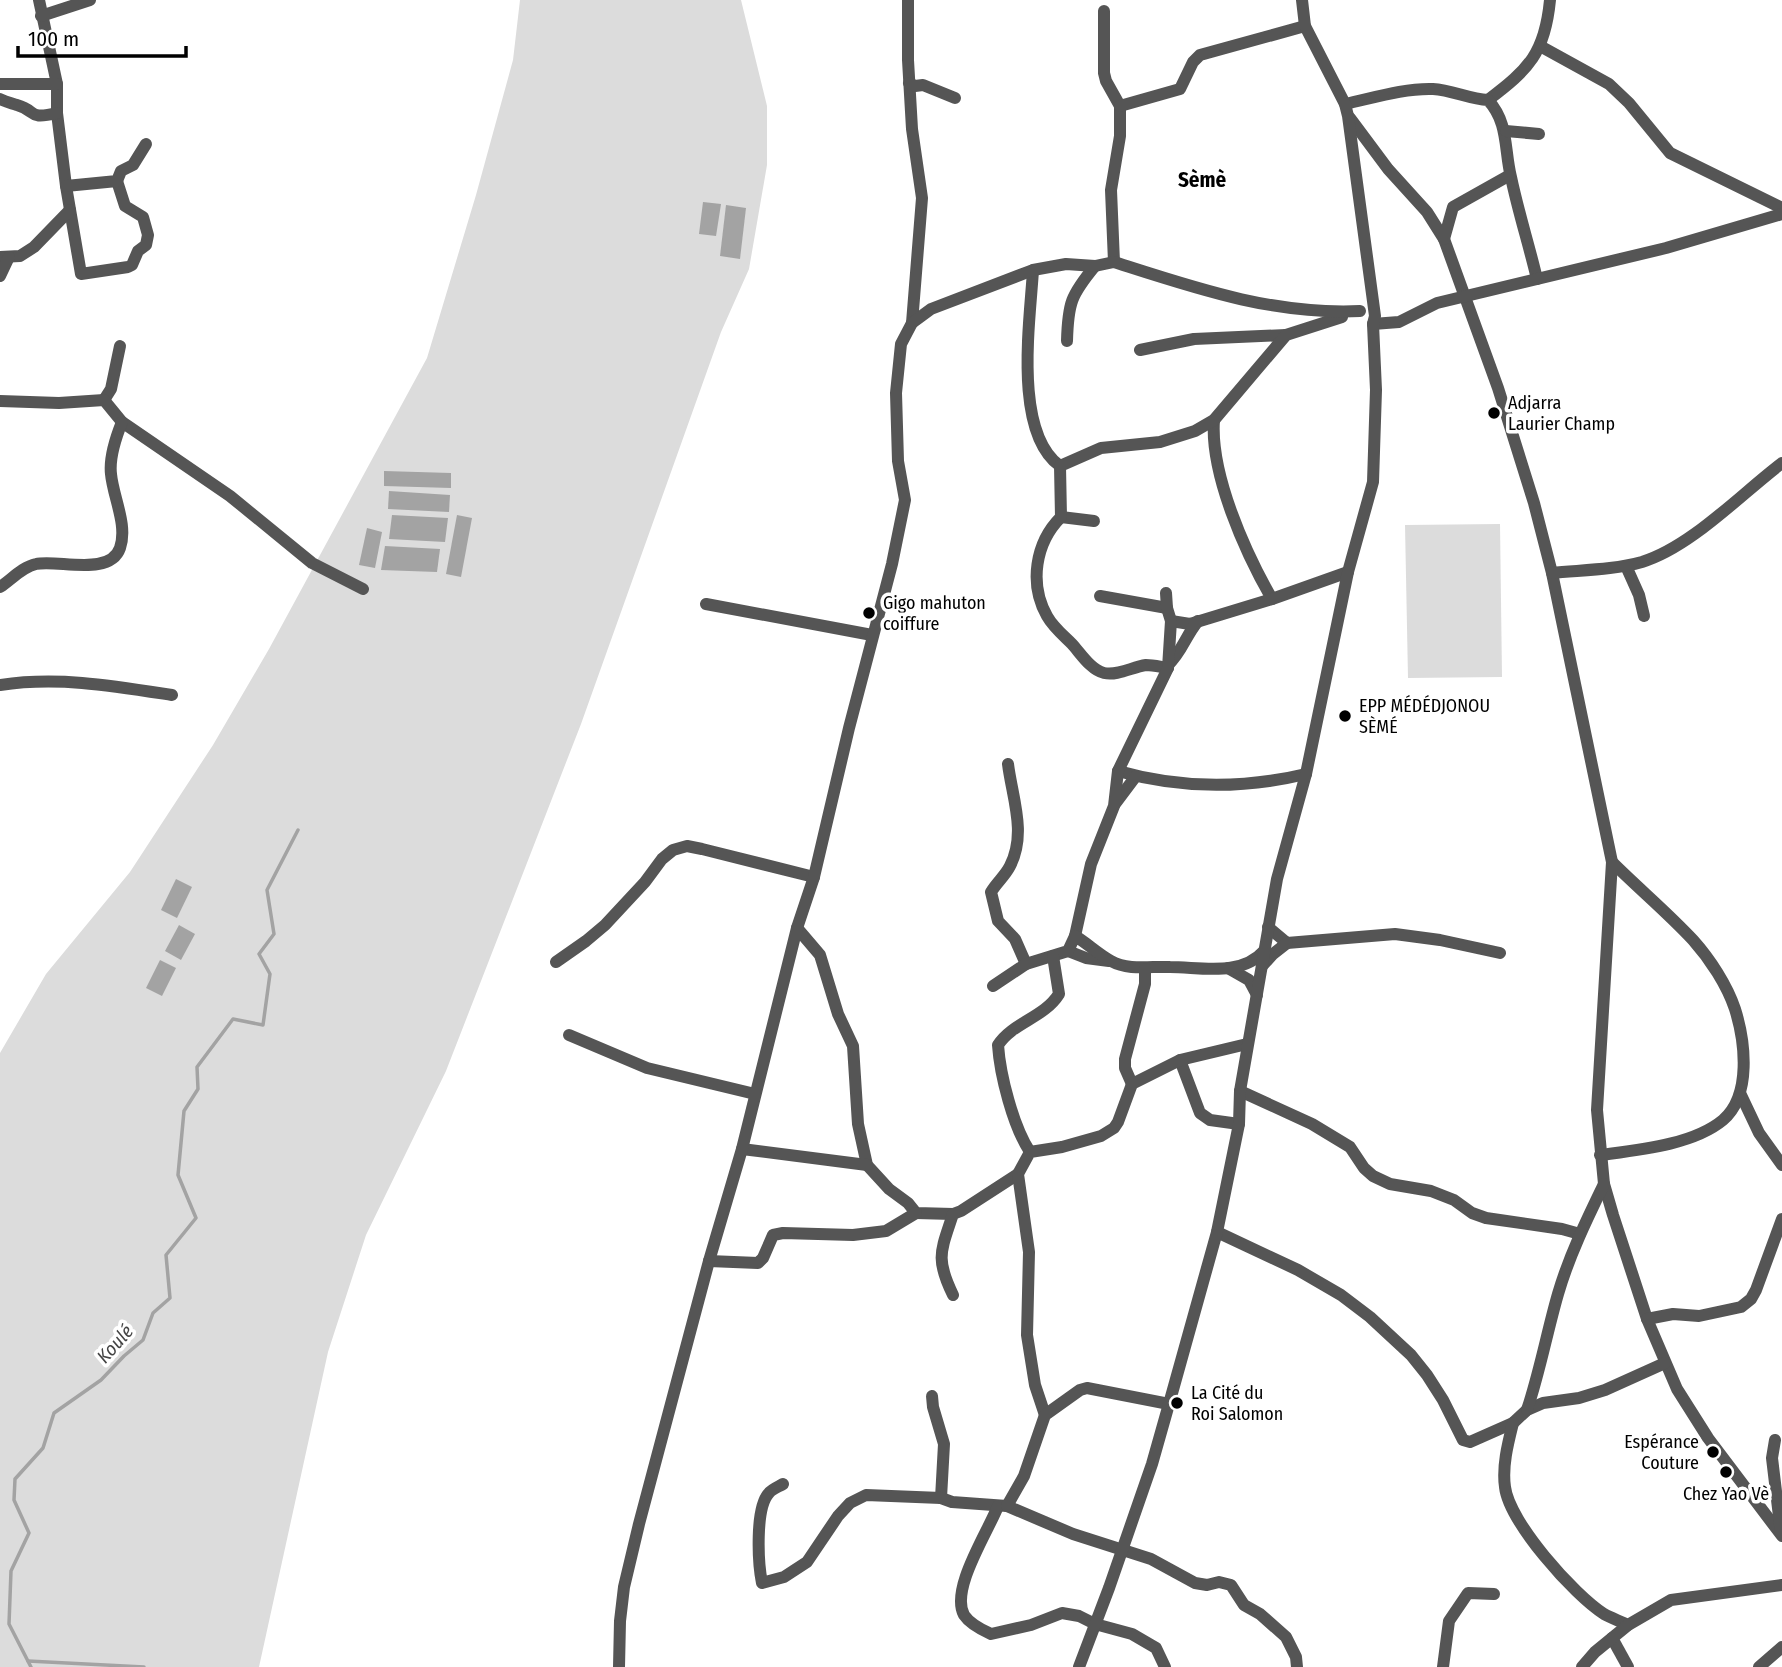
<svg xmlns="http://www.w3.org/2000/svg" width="1782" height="1667" font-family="'Fira Sans Condensed',sans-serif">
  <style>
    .green { fill: #dcdcdc }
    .water { fill: #a3a3a3 }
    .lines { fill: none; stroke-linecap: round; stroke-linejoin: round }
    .stream { stroke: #a3a3a3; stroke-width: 3.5 }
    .minor { stroke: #555; stroke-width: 12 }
    .poi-dot { fill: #000; stroke: #fff; stroke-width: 2.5 }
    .labels { text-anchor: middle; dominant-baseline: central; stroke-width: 7; stroke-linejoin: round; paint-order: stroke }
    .poi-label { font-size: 18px; fill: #000; stroke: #fff; text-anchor: start }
    .water-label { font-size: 19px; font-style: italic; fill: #444; stroke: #fff }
    .quarter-label { font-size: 21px; font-weight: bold; fill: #000; stroke: #fff }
  </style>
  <rect width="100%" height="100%" fill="#fff"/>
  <!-- green -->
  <g class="green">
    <path d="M520,0H741L767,106V165L749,269L721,332L581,724L446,1071L366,1235L328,1352L259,1667H0V1053L46,974L130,872L213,745L269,649L427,358L476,195L513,60Z"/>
    <path d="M1500,524L1502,677L1408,678L1405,525Z"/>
  </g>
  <!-- water -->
  <g class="water">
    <path d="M703,202L721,204L716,236L699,234Z"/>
    <path d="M726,205L746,208L740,259L720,256Z"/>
    <path d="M384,471L451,473V488L384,486Z"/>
    <path d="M389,491L450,495L449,512L388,509Z"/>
    <path d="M392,515L448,518L445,542L389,539Z"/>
    <path d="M457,515L472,518L461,577L446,574Z"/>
    <path d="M367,528L382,532L375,568L359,565Z"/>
    <path d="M385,546L440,549L437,572L381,570Z"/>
    <path d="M176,879L192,887L177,918L161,910Z"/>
    <path d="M179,925L195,934L181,960L165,951Z"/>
    <path d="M160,960L176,968L162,996L146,988Z"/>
  </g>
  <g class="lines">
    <!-- stream -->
    <g class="stream">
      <path d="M28,1661L144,1667"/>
      <path d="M31,1667L9,1624L11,1571L29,1533L14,1500L15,1479L43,1448L54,1413L101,1380L124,1356L143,1340L153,1313L170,1298L166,1255L196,1218L178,1175L184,1111L198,1089L197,1067L233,1019L263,1025L270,974L259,954L274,934L267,890L298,830"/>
    </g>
    <!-- minor -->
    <g class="minor">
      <path d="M39,0L57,84V113L66,186L81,274L128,267L132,265L138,251L146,245L148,235L143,217L125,206L117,181"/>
      <path d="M908,0V60L912,129L922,198L912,323"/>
      <path d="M1104,11V73L1106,81L1120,106V136L1111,190L1114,262"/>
      <path d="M41,16L90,0"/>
      <path d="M1540,46L1609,84L1629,103L1670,153L1782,208"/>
      <path d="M909,83L915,86L923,85L955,98"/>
      <path d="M0,84H57"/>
      <path d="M0,99C6,102 11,103 17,105C38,111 27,120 57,113"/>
      <path d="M1488,100C1529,69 1545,53 1550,0"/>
      <path d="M1345,104C1373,98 1404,88 1433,89C1452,90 1469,99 1488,100C1509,123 1504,149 1511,177C1518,211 1529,245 1537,279"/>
      <path d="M1120,106L1180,89L1193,62L1200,55L1305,26"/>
      <path d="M1350,118L1388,169L1427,212L1444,239L1498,388L1534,503L1552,573L1612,862L1597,1110L1604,1184L1613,1215L1647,1319L1677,1389L1708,1438L1782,1536"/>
      <path d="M1506,131L1539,134"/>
      <path d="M66,186L117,181L121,171L133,165L146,144"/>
      <path d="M1444,239L1453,207L1510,175"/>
      <path d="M0,257L20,256L34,247L70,210"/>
      <path d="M1033,270C1030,322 1013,432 1060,466"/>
      <path d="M0,276L9,257"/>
      <path d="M1373,324L1399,322L1437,303L1666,248L1782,214"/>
      <path d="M1067,341C1068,303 1071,295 1095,266"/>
      <path d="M1140,350L1194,339L1286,335"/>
      <path d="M104,400L111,389L120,346"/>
      <path d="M0,401L59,403L104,400L122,422L230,496L312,563L363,589"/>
      <path d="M1214,420C1210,474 1245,552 1272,599"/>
      <path d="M1061,517L1094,521"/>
      <path d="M1626,566L1639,595L1644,616"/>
      <path d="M1552,573C1582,570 1613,570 1642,562C1691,547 1741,494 1782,463"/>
      <path d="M0,587C11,580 22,567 36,564C57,559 110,577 120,548C128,525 113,497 111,474C109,457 116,437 122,422"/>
      <path d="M1100,596L1167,608"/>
      <path d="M706,604L872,635"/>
      <path d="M1171,621L1190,624L1272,599L1348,572"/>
      <path d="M1168,665C1182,652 1186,635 1198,621"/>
      <path d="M1168,668C1161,667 1153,665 1146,665C1132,667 1118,676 1104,673C1091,670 1081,654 1072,644C1064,636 1053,627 1047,616C1029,584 1035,543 1061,517L1060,466L1101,448L1160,442L1195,431L1214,420L1286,335L1342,317"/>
      <path d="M0,685C58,676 115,686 172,695"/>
      <path d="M1008,764C1012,797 1027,833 1010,866C1005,876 997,882 991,892L998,921L1015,939L1026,964"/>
      <path d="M1118,771C1181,789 1243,789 1306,774"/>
      <path d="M1115,804L1136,776"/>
      <path d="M1268,927L1287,943L1395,934L1440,940L1500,953"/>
      <path d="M797,928L820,955L838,1014L853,1046L858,1124L867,1165L889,1189L908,1203L916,1213L953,1214"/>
      <path d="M1075,936L1091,864L1114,806L1118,771L1168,668L1171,621L1167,608L1166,593"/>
      <path d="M1068,951L1086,958L1109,961"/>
      <path d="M556,962L586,941L605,925L645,882L662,859L673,850L687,846L702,849L814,877"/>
      <path d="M1262,966L1273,954L1287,943"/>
      <path d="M1228,968L1249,980L1257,995"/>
      <path d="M993,986L1026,964L1068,951L1075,936C1087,943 1098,954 1111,961C1129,971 1151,966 1170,967C1201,967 1241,977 1264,951"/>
      <path d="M569,1035L647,1068L755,1094"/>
      <path d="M1180,1060L1200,1113L1210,1120L1239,1124"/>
      <path d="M1132,1084L1125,1068V1059L1145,984V969"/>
      <path d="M1240,1091L1312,1124L1350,1147L1364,1168L1373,1176L1390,1184L1431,1191L1454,1200L1472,1213L1486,1218L1562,1229L1580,1234"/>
      <path d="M1741,1095L1759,1133L1782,1165"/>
      <path d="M742,1149L867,1165"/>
      <path d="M1030,1152C1013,1126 1000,1075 998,1045C1013,1022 1044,1018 1059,994L1053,956"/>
      <path d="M1600,1155C1638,1150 1693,1145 1723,1120C1752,1095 1745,1041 1735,1009C1727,985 1710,959 1693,940C1668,913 1638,888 1612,862"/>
      <path d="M1217,1232L1298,1270L1341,1295L1370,1317L1411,1355L1427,1375L1443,1400L1463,1440L1470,1442L1513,1423L1527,1410L1543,1403L1579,1398L1605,1390L1665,1363"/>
      <path d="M709,1261L758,1263L763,1258L773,1235L783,1233L853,1235L886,1231L916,1213"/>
      <path d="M953,1295C935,1258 941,1251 953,1214L961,1211L1018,1174"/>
      <path d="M1647,1319L1673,1314L1699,1316L1741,1307L1751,1299L1756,1290L1782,1219"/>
      <path d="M932,1396L933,1407L944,1444L941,1498"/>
      <path d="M1527,1410C1540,1371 1547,1332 1558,1294C1569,1256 1587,1219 1604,1184"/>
      <path d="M1045,1415L1035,1385L1027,1335L1029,1252L1018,1174L1030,1152L1062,1147L1101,1136L1114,1128L1118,1122L1132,1084L1180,1060L1247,1044"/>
      <path d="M1513,1423C1508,1443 1502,1466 1505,1487C1509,1522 1574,1595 1604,1614C1611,1618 1620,1621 1628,1625"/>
      <path d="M1775,1440L1772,1458L1781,1533"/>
      <path d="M783,1484C778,1487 772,1489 769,1493C755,1508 758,1563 762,1583L784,1577L807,1562L838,1516L850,1503L866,1495L941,1498L952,1502L1007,1506L1073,1534L1151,1559L1195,1583L1207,1585L1219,1582L1231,1585L1244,1605L1260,1614L1286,1637L1296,1657L1297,1667"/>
      <path d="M998,1506C988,1532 950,1589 964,1615C970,1624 982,1630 991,1634L1031,1625L1062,1613L1079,1616L1095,1624L1132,1634L1156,1648L1165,1667"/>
      <path d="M1007,1506L1024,1476L1045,1415L1080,1390L1087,1388L1169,1404"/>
      <path d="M1612,1638L1628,1667"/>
      <path d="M619,1667L620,1621L624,1587L639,1524L709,1261L742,1149L797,928L814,877L849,728L892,564L905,500L898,461L896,393L901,344L912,323L931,309L1033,270L1066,264L1095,266L1114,262C1195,288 1273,315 1360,311"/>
      <path d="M1079,1667L1109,1588L1152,1464L1169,1404L1217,1232L1239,1124L1240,1091L1277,879L1306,774L1348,572L1373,482L1376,390L1373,324L1375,316L1348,116L1345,104L1305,26L1302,0"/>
      <path d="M1443,1667L1449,1621L1468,1593L1494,1594"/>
      <path d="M1582,1667L1595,1652L1628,1625L1671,1600L1782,1585"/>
      <path d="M1759,1667L1782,1647"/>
    </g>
  </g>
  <!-- markers -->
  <g class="poi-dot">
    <circle cx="1494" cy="413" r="7"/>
    <circle cx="869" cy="613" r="7"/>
    <circle cx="1345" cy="716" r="7"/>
    <circle cx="1177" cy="1403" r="7"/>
    <circle cx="1713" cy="1452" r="7"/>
    <circle cx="1726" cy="1472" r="7"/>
  </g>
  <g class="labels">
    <!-- poi labels -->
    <g class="poi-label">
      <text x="1508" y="403">Adjarra<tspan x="1508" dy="21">Laurier Champ</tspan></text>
      <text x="883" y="603">Gigo mahuton<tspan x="883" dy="21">coiffure</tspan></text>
      <text x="1359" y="706">EPP MÉDÉDJONOU<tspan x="1359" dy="21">SÈMÉ</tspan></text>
      <text x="1191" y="1393">La Cité du<tspan x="1191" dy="21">Roi Salomon</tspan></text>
      <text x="1699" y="1442" text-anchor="end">Espérance<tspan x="1699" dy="21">Couture</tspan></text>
      <text x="1726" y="1494" text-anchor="middle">Chez Yao Vè</text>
    </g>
    <!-- water labels -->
    <g class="water-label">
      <text transform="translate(115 1344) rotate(-48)">Koulé</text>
    </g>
    <!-- quarter labels -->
    <g class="quarter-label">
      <text x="1202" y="180">Sèmè</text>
    </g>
  </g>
  <!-- scale -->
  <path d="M18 46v10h168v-10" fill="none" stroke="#000000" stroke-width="3.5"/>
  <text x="28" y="46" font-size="21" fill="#000000" stroke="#ffffff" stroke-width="5" paint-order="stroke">100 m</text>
</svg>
